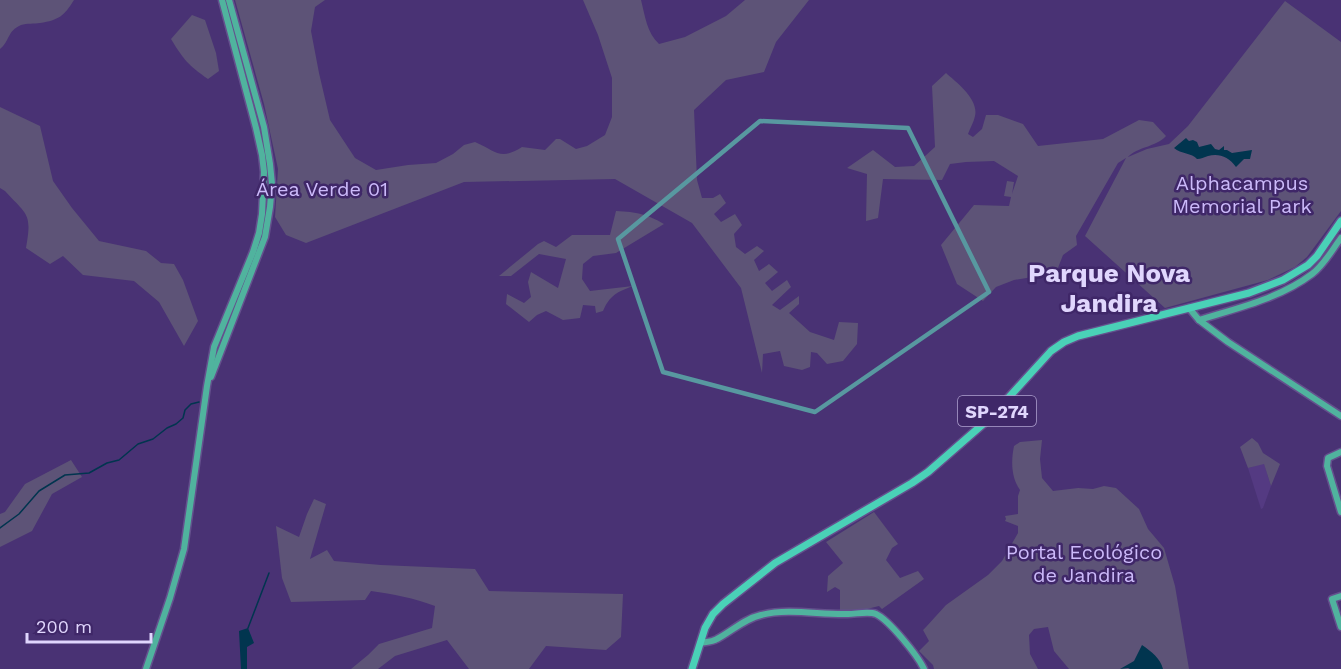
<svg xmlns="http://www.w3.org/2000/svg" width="1341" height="669" font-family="'Work Sans',sans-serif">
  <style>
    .built { fill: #543a82 }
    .green { fill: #5d5377 }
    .water { fill: #01354f }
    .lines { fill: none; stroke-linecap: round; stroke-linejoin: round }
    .stream { stroke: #01354f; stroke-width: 1.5 }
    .secondary-casing { stroke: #64508d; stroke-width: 9 }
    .primary-casing { stroke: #64508d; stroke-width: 10 }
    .secondary { stroke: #50b39e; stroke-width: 6 }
    .primary { stroke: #4ad1b7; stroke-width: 7 }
    .marked { fill: none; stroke: #5898a0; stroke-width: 4.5; stroke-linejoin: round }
    .labels { text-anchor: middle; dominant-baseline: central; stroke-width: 5; stroke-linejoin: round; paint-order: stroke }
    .shield { fill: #3f2768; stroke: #b0a2d0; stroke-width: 1.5 }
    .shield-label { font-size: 18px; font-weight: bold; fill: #e0d6fd }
    .park-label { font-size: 20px; fill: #ccbafa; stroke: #3f2768 }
    .district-label { font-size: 26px; font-weight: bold; fill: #e0d6fd; stroke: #3f2768 }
  </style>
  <rect width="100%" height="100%" fill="#493274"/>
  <!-- built -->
  <path class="built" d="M1264,463L1271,486L1263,508L1261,509L1248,468Z"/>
  <!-- green -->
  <g class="green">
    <path d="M0,0H74C64,16 59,20 40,23C34,24 27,23 21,25C7,31 10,41 0,49Z"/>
    <path d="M235,0H325L315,7L311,31L319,73L330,120L355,158L376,170L408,165L436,163L453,154L464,145L475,142C496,151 500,161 522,147L545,150L556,139H560L576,149L587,146L605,135L612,117V78L598,35L583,0H641C645,16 647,33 659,44L685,37L726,16L745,0H809L776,42L764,72L726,80L694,110L697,180L702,198H713L720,194L726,203L714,214L721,222L735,214L742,225L734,234L736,247L745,254L757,246L764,251L754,260L759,271L769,264L778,272L765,283L772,291L787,280L791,287L772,305L780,310L799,296V304L789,313L810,332L834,340L839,322L858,323L857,344L843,361L827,364L817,353L811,352L810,367L802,370L784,366L780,351L763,354L762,373L741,288L692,223L615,179L464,182L306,243L286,235L275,217L278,169L264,104Z"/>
    <path d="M1285,1L1341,42V211L1307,257L1295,267L1268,280L1165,308L1085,236L1126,158L1118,163L1076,236L1077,245L1063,255L1056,273L1014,280L996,287L983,301L957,284L941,245L974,205L1009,206L1011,197L1004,196L1007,181L1014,182L1012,194L1018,176L994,161L966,162L950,164L942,180L883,179L878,218L866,221L867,174L847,168L873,150L895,167L914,166L935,147L932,86L946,73C956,82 979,99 975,116C974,122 970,128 968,134L973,137L982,129L986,115H998L1023,124L1038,146L1103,139L1139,120L1153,122L1166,136C1156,147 1137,147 1128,157L1147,149L1169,144L1188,126Z"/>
    <path d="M192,15L205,20L216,53L219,71L208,79C189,66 183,59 171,39Z"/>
    <path d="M0,107L40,126L53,181L72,208L99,241L146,251L161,263L174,264L183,280L198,321L184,346L159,302L134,281L83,275L63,256L50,264L26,248C32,213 28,216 5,191L0,188Z"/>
    <path d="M616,211C637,212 647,214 664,224L616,253L593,256L583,264L582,279L590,291L633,286C617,292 610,295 603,311L596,313L595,306L583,305L580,318L563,320L546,311L537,315L529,322L506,304L507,294L524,303L531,297L528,282L531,272L558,288L566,259L539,254L511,276H499L538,244L544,241L556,247L572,235H610Z"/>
    <path d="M1252,438L1258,443L1263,453L1280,464L1271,486L1264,464L1248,468L1240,447Z"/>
    <path d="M1042,440L1040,459L1042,478L1053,491L1078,488L1093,489L1104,486L1116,488L1139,509L1148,529L1164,548L1175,586L1189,669H1069L1054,651L1048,627L1034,629L1029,635L1030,654L1038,669H934L933,665L919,651L929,641L923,630L926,627L946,605L988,575L1002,561L1018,533V526L1005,521L1006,519L1005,516L1018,514V496L1020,490C1011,477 1011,461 1014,446L1020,442Z"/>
    <path d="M71,460L82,477L52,494L32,531L0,547V514L5,512L25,484Z"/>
    <path d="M314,499L326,504L310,559L327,550L334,561L381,565L475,569L489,591L623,594L621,637L606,650L546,646L529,669H469L447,640L395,656L378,669H351L368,655L379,644L432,628L435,606C414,598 393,594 371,591L365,600L291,602L282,578L276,526L299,537L307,514Z"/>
    <path d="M874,512L898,544L892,548L886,560L900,578L918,571L924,579L882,609L879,606L863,610H840V590L835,587L827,592L828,576L843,563L826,542Z"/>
  </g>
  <!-- water -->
  <g class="water">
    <path d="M1186,138L1189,141L1193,140L1197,142L1199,147L1211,144L1215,149L1219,150L1224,146V150H1227L1232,153L1252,150L1250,159H1244L1236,167C1229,157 1219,153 1208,156C1204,157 1201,159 1197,159C1192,153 1181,154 1174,148Z"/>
    <path d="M248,628L254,643L247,647V669H241L239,631Z"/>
    <path d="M1142,645C1152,652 1160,658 1163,669H1130L1128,668L1120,669L1134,661Z"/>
  </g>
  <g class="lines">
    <!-- stream -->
    <g class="stream">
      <path d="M0,528L19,514L39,491L65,475L89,473L107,463L119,460L138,444L153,439L167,428L176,424L183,418L185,410L191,404L199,402"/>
      <path d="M248,628L269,573"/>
    </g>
    <!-- secondary casing -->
    <g class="secondary-casing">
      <g id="secondary">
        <path d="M1189,308L1199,320L1228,342L1341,416"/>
        <path d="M1199,320C1237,308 1279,299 1312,274C1324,265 1332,250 1341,238"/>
        <path d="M211,377L265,237L270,207L272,184L270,164L264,127L229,0"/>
        <path d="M1341,452L1328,458L1327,466L1341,512"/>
        <path d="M1341,596L1332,599L1341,627"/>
        <path d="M700,643C705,642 712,642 717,639C732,631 744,619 761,615C789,608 820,615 848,614C856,614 869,611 876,614C889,620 918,656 924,669"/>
        <path d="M146,669L170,598L184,549L207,386L214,347L253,252L259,233L262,214L264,172L262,155L256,128L222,0"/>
      </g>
    </g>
    <!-- primary casing -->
    <g class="primary-casing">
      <path id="primary" d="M692,669L705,628L713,614L723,604L775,563L912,483L928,472L990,418L1051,351L1064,342L1078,336L1249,293L1283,280L1308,265L1317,256L1341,221"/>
    </g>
    <!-- secondary -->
    <use href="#secondary" class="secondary"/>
    <!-- primary -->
    <use href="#primary" class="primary"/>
  </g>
  <!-- marked area -->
  <path class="marked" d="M760,121L908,128L989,292L815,412L663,372L618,239Z"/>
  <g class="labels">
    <!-- shield labels -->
    <rect class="shield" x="958" y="396" width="78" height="30" rx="4.5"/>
    <g class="shield-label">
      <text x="997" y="411">SP-274</text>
    </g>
    <!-- park labels -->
    <g class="park-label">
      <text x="1242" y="183">Alphacampus<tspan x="1242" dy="23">Memorial Park</tspan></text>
      <text x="322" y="189">Área Verde 01</text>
      <text x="1084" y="552">Portal Ecológico<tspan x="1084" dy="23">de Jandira</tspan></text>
    </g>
    <!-- district labels -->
    <g class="district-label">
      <text x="1109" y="273">Parque Nova<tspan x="1109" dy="30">Jandira</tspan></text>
    </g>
  </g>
  <!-- scale -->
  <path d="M27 633v9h124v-9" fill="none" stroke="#e0d6fd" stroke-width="3"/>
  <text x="36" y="633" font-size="18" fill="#e0d6fd" stroke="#3f2768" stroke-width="4.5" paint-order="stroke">200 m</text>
</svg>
